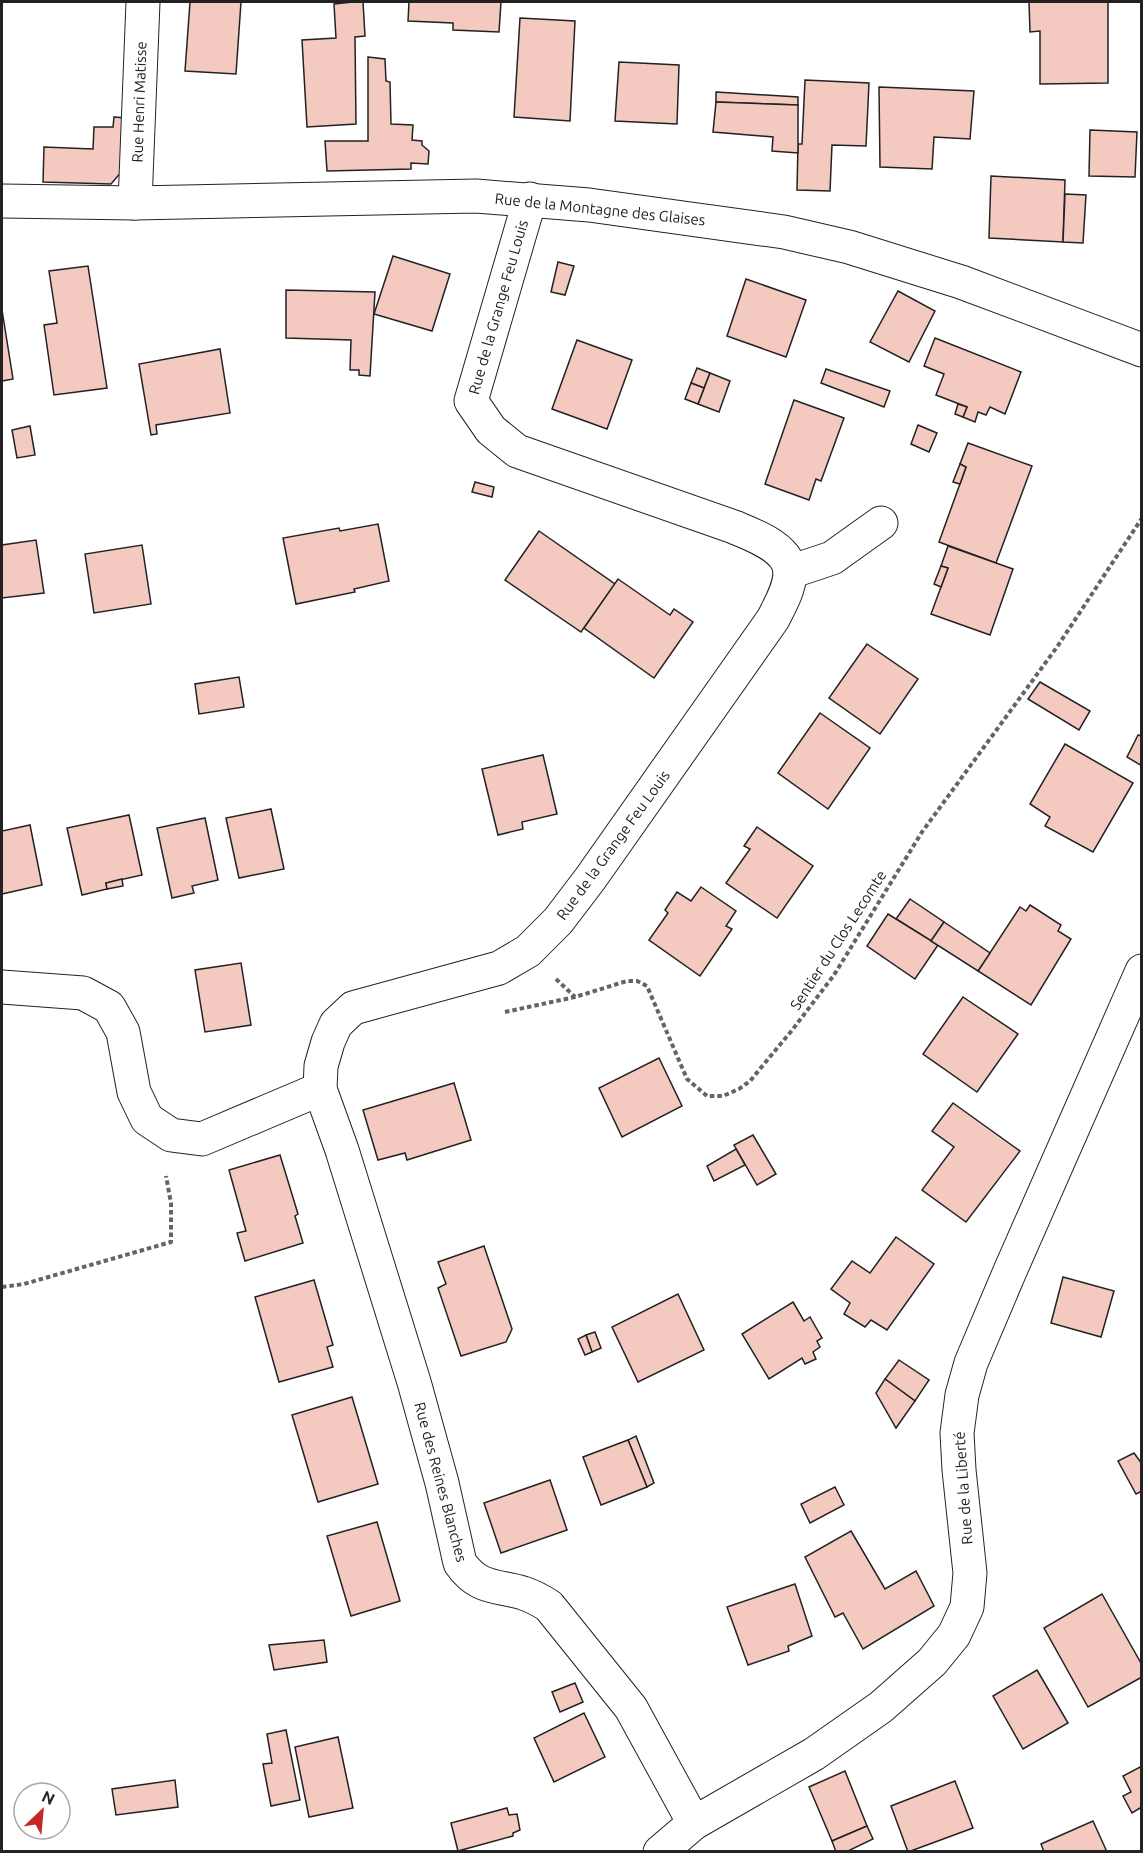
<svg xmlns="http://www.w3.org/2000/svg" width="1143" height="1853" font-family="Ubuntu,sans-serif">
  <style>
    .building { fill: #f3c9c0; stroke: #222; stroke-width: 1.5 }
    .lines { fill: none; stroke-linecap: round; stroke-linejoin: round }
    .street-casing { stroke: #222; stroke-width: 35 }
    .path { stroke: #646464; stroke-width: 4; stroke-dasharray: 4.5 3; stroke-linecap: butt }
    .street { stroke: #fff; stroke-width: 33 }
    .labels { text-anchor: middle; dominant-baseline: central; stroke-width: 4.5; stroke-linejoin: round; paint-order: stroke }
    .street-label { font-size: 15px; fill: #222; stroke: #fff }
  </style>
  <rect width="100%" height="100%" fill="#fff"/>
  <!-- building -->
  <g class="building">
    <path d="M190,2H241L236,74L185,71Z"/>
    <path d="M353,2H363L365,36L355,37L356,124L307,127L302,40L336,38L334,4Z"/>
    <path d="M409,2H501L499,32L453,30V23L408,21Z"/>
    <path d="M1029,2H1108V83L1040,84V31L1030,32Z"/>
    <path d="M520,18L575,21L570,121L514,117Z"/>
    <path d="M368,57L385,59L386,81L390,82L391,124L413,125L412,140L422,141V145L429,151L428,164L411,163V169L327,171L325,141H368Z"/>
    <path d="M619,62L679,65L677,124L615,121Z"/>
    <path d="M805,80L869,83L866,146L832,145L830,191L797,190L798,144H802Z"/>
    <path d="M879,87L974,91L970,139L934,137L932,169L880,167Z"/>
    <path d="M716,92L798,97V105L716,102Z"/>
    <path d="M716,102L798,105V153L772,151L773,137L713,132Z"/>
    <path d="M114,117L126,118L123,170L111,184L43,182L44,147L93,149L94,127H113Z"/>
    <path d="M1090,130L1137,132L1135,177L1089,176Z"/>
    <path d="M991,176L1065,180L1063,242L989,238Z"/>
    <path d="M1065,194L1086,195L1083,243L1063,242Z"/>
    <path d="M393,256L450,274L432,331L374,314Z"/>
    <path d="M558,262L574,266L565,295L551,292Z"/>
    <path d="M88,266L107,388L54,395L44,325L57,323L49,271Z"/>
    <path d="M746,279L806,300L786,357L727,336Z"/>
    <path d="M286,290L375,292L370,376L359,375V370H350L351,340L286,338Z"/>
    <path d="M898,291L935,311L909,362L870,342Z"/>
    <path d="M2,310L13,379L2,381Z"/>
    <path d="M935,338L1021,372L1005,414L990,407L986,415L978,412L975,422L963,417L967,407L936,395L944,374L924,366Z"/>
    <path d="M577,340L632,360L607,429L552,409Z"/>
    <path d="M220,349L230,413L156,425L157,434L151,435L139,364Z"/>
    <path d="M697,368L710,373L704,388L691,383Z"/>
    <path d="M826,369L890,391L884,407L821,383Z"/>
    <path d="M710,373L730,381L719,412L698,404Z"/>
    <path d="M691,383L704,388L698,404L685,399Z"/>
    <path d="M794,400L844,418L821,481L816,479L809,500L765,484Z"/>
    <path d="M958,404L967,407L963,417L955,414Z"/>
    <path d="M918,425L937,433L929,452L911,444Z"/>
    <path d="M30,426L35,455L17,458L12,430Z"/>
    <path d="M968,443L1032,466L996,563L939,542L966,467L960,464Z"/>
    <path d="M960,464L966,467L960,484L953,482Z"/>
    <path d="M475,482L494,487L492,497L472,492Z"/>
    <path d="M378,524L389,581L354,589L355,592L296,604L283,538L339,528L340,531Z"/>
    <path d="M539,531L615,584L581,632L505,580Z"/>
    <path d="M36,540L44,593L2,598V545Z"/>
    <path d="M142,545L151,604L94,613L85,554Z"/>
    <path d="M948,546L1013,569L990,635L931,614L948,568L941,566Z"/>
    <path d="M941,566L948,568L941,587L934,584Z"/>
    <path d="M618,579L670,615L674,609L693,622L654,678L584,628Z"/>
    <path d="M867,644L918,679L880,734L829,698Z"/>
    <path d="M239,677L244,707L199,714L195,684Z"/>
    <path d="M1040,682L1090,711L1079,730L1028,699Z"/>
    <path d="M820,713L870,748L828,809L778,773Z"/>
    <path d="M1138,735L1142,736V766L1127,757Z"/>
    <path d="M1065,744L1133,783L1093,852L1045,826L1050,817L1030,804Z"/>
    <path d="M543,755L557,814L522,822L523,829L498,835L482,769Z"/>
    <path d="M271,809L284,869L239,878L226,818Z"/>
    <path d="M129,815L142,875L106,883L107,889L82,895L67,828Z"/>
    <path d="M205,818L218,880L192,886L194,893L172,898L157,828Z"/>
    <path d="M30,825L42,885L2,894V831Z"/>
    <path d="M757,827L813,866L777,918L726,883L750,849L744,846Z"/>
    <path d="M122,879L123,886L107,889L106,883Z"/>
    <path d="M701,887L736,911L726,926L732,929L700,976L649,940L668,913L665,910L677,892L691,901Z"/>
    <path d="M910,899L944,922L931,941L896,919Z"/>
    <path d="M1030,905L1061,925L1058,931L1071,939L1031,1005L978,971L1020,907L1026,911Z"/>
    <path d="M888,914L938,945L915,979L867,946Z"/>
    <path d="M944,922L990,953L978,971L931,941Z"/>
    <path d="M241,963L251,1025L205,1032L195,970Z"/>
    <path d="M963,997L1018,1034L977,1092L923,1054Z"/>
    <path d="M659,1058L682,1106L622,1137L599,1088Z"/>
    <path d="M454,1083L471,1140L407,1160L405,1153L378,1160L363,1110Z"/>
    <path d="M953,1103L1020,1151L966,1222L922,1190L954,1147L932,1131Z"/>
    <path d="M753,1135L776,1174L757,1185L734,1145Z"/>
    <path d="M736,1149L745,1165L714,1181L707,1166Z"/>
    <path d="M280,1155L298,1214L295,1216L303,1243L245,1261L237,1233L246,1231L229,1170Z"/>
    <path d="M896,1237L934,1264L887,1330L871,1320L865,1327L844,1314L850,1303L831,1289L852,1261L870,1273Z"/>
    <path d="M484,1246L512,1329L506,1342L461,1356L438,1288L446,1284L438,1262Z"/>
    <path d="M1063,1277L1114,1291L1101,1337L1051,1323Z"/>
    <path d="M314,1280L333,1345L327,1347L333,1367L279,1382L255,1297Z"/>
    <path d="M678,1294L704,1350L638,1382L612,1327Z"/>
    <path d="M793,1302L804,1321L810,1317L822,1338L817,1341L820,1347L813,1352L816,1359L805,1364L802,1358L769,1379L742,1334Z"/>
    <path d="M595,1332L601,1348L592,1352L586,1335Z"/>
    <path d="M586,1335L592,1352L585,1355L578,1339Z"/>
    <path d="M899,1360L929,1380L915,1401L885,1379Z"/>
    <path d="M885,1379L915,1401L896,1428L876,1393Z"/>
    <path d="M352,1397L378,1484L318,1502L292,1415Z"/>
    <path d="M636,1436L654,1483L647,1487L628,1440Z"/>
    <path d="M628,1440L647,1487L601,1505L583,1457Z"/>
    <path d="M1134,1453L1142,1464V1491L1136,1494L1118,1461Z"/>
    <path d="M550,1480L567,1530L501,1553L484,1503Z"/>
    <path d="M835,1487L844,1505L810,1523L801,1504Z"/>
    <path d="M377,1522L400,1601L351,1616L327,1536Z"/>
    <path d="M851,1531L885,1589L916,1571L934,1606L863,1649L843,1613L835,1617L805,1557Z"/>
    <path d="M795,1584L812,1636L788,1646L789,1651L748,1665L727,1607Z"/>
    <path d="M1102,1594L1142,1665V1677L1088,1707L1044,1628Z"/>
    <path d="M324,1640L327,1662L274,1670L269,1645Z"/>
    <path d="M1037,1670L1068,1723L1023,1749L993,1696Z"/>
    <path d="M575,1683L583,1702L560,1712L552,1692Z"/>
    <path d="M584,1713L605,1757L554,1782L534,1738Z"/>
    <path d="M286,1730L300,1800L271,1806L263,1764L272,1763L267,1734Z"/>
    <path d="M338,1737L353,1808L309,1817L295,1747Z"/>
    <path d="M1142,1766V1810L1140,1808L1132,1813L1123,1796L1131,1792L1123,1776Z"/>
    <path d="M845,1771L867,1826L832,1841L809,1787Z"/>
    <path d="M175,1780L178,1807L116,1815L112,1789Z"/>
    <path d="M955,1781L973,1828L908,1852L891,1806Z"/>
    <path d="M507,1808L509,1815L517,1814L520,1830L513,1833V1836L458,1851L451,1823Z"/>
    <path d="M1093,1821L1107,1852H1044L1041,1844Z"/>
    <path d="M867,1826L873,1839L846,1852H836L832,1841Z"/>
  </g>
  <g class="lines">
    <!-- street casing -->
    <g class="street-casing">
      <g id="street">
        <path d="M530,199L471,401L491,430L517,451L734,527C753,535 791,548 790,574C789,590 780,605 773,619L590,879L558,921L528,951L499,968L353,1008L336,1024L328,1042L321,1066L320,1089L342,1150L414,1382L442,1483L460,1563C478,1589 495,1585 523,1593C532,1596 540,1600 549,1606L631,1708L694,1823"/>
        <path d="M2,201L135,203L476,196L589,205L784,232L849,247L961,282L1142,350"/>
        <path d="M135,203L143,2"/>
        <path d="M790,572L832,558L881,523"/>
        <path d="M2,987L83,993L109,1007L123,1032L134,1092L147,1119L171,1135L202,1139L320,1089"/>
        <path d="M660,1852L694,1823L814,1754L881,1707L932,1662L954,1635L967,1607L970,1573L959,1470L957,1433L962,1395L971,1363L1010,1271L1142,971"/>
      </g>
    </g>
    <!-- path -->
    <g class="path">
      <path d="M556,979L575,997"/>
      <path d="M505,1012L575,997L627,981H637L647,986L687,1079L707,1096H723L739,1089L750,1081L793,1029L834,975L922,832L1057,647L1142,518"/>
      <path d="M2,1287L24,1284L171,1242V1203L166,1176"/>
    </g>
    <!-- street -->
    <use href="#street" class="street"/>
  </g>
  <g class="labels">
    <!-- street labels -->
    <g class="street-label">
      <text transform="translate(139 102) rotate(-88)">Rue Henri Matisse</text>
      <text transform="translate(600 209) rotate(6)">Rue de la Montagne des Glaises</text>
      <text transform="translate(498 307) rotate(-74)">Rue de la Grange Feu Louis</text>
      <text transform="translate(613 845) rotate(-54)">Rue de la Grange Feu Louis</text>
      <text transform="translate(838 940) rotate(-57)">Sentier du Clos Lecomte</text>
      <text transform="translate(441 1482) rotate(75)">Rue des Reines Blanches</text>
      <text transform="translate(963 1488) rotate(-94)">Rue de la Liberté</text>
    </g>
  </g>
  <!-- border -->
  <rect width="1143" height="1853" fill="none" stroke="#222222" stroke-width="6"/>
  <!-- north arrow -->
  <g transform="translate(42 1811) rotate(26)"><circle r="28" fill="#ffffff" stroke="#a7a7a7" stroke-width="1.5"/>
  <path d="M0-4.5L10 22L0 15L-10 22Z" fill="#c62828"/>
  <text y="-9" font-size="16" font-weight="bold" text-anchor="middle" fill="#222222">N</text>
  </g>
</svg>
